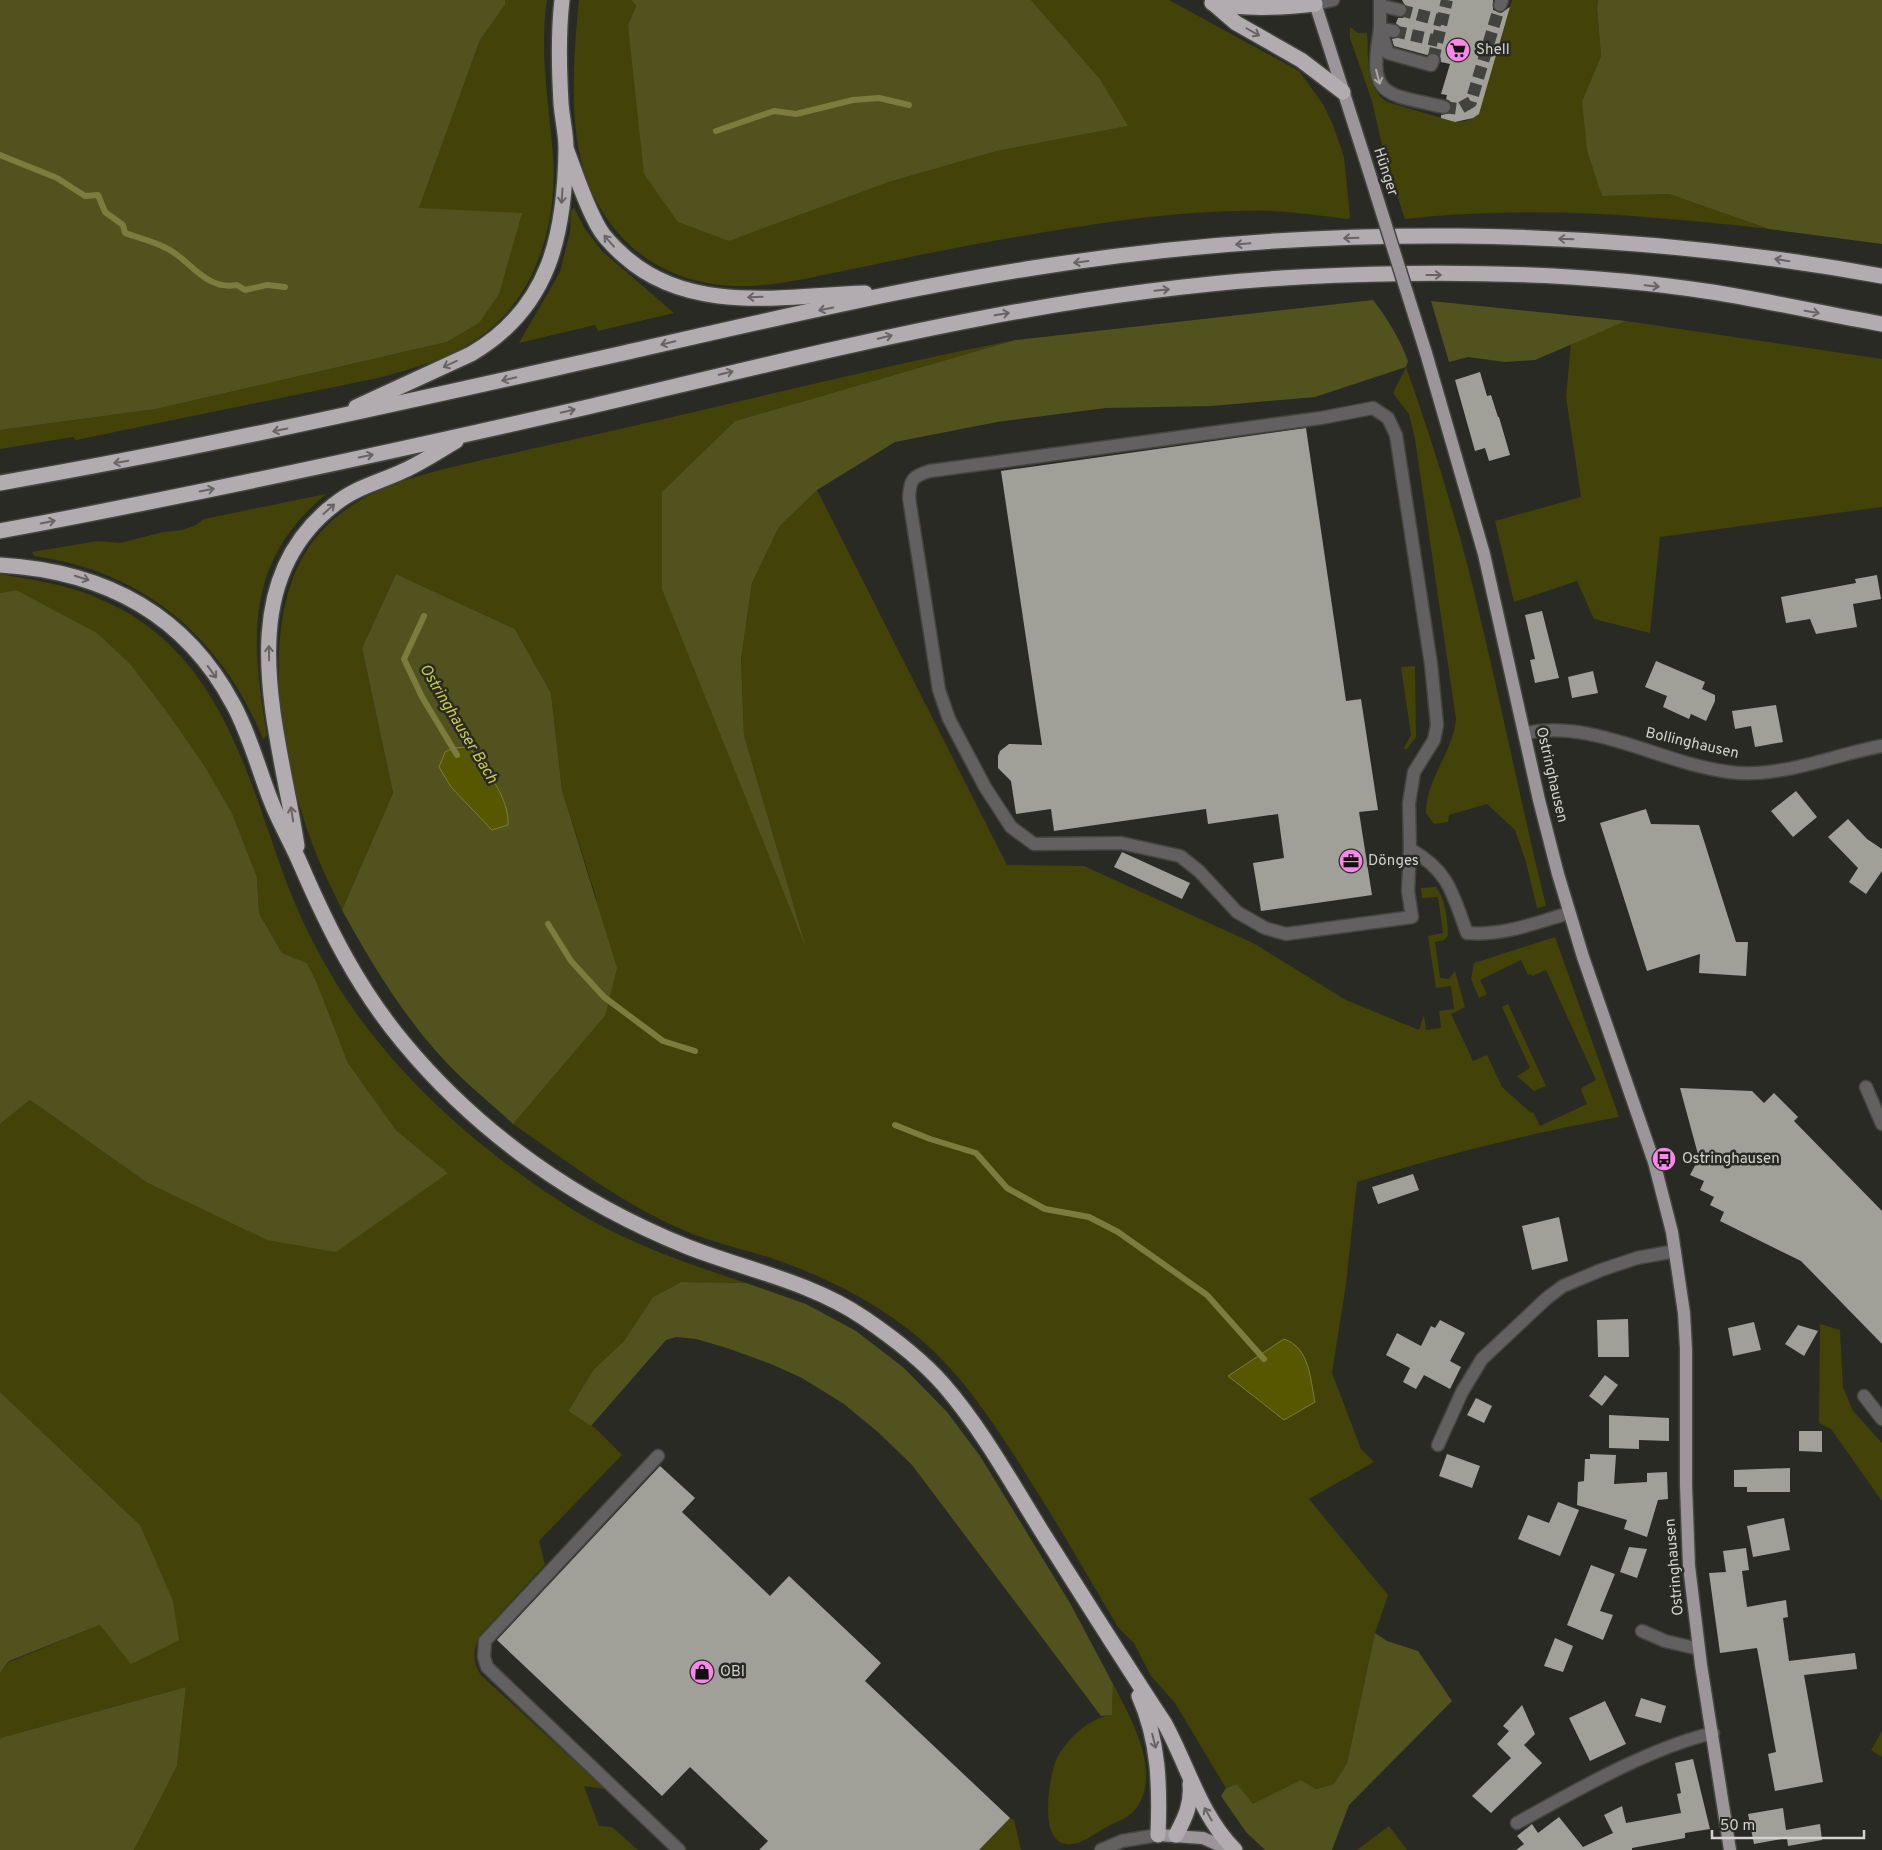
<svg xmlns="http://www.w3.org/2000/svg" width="1882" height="1850" font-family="Overpass,sans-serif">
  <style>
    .green { fill: #434208 }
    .forest { fill: #51521e }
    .water { fill: #575700; stroke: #7c7c3e }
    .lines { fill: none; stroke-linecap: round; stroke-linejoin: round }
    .stream { stroke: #7c7c3e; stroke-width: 6 }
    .building { fill: #a0a099 }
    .minor-tunnel { stroke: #42433e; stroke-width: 12; stroke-dasharray: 12 6; stroke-linecap: butt }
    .minor-casing { stroke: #44453f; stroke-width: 15 }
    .major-casing { stroke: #44453f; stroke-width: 15 }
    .highway-casing { stroke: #44453f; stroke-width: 18 }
    .minor { stroke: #636062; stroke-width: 12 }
    .major { stroke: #9c969b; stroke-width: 12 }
    .highway { stroke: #b2acb1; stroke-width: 15 }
    .major-bridge-casing { stroke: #44453f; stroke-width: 15; stroke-linecap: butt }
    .major-bridge { stroke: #9c969b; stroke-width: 12 }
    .oneway { stroke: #676463 }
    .oneway2 { stroke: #abaaa8 }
    .labels { text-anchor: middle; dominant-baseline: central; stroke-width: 5; stroke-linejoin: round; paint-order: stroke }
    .poi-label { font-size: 15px; fill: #d2d2ce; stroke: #292a24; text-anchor: start }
    .street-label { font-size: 15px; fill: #d2d2ce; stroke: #292a24 }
    .water-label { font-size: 16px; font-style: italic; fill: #cdcd4a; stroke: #292a24 }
  </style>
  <rect width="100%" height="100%" fill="#292a24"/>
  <!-- green -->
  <g class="green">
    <path d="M505,0H547C539,51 549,104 553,155C558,223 536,300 477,339C447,359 412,369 378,378L76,440L73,437L0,449V430L156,409L447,342L479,323L419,208L480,40L505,5Z"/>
    <path d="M579,0H631L636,6L628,25L728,241L889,182L997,151L1127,126L1100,79L1031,0H1169L1299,71L1323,104L1333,125L1344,157L1350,217L1348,219C1322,216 1295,212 1269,211C1170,209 1068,228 971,245C928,253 886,262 843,271C812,277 781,285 749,286C668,289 604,244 582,164C569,116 574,50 579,0Z"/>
    <path d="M1512,0H1598L1597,8L1601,56L1582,101L1602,196L1669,194L1769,229C1644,215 1531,205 1405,219L1386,162L1372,101L1350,38V27L1358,33H1367C1369,57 1364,87 1387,102L1455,122L1466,121L1479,114Z"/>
    <path d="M574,208L585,229L602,251L674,313L598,331L595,325L519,343L560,272L570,232L571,210Z"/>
    <path d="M1626,321L1882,359V507L1660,537L1650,633L1594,619L1577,581L1514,602L1495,521L1581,497L1566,397L1571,343Z"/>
    <path d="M1015,340L735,421L663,492L804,941L744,735L741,659L752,583L779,527L817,490L1007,865L1084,866L1253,943L1346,1000L1419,1030L1424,1015L1426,1030L1441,1028L1439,1011L1454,1009L1451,986L1436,988L1428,936L1443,933L1438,897L1422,898L1421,888L1436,887C1445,898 1448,921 1448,936L1444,940L1435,942L1440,978L1449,979L1455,971L1465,1007L1451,1014L1473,1061L1487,1055L1502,1087L1531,1113L1533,1112L1540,1126L1587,1104L1581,1090L1583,1087L1596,1080L1546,970L1532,976L1531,974L1528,975L1521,960L1480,980L1487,994L1479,998L1471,979L1474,963L1555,937L1619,1117C1530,1133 1443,1155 1357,1182L1346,1284L1332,1373L1361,1449L1374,1462L1309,1499L1388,1595L1375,1633L1347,1763L1334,1784L1316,1789L1301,1780L1253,1805L1237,1784L1226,1788L1175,1703L1151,1676L1134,1643L1118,1627C1086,1573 1055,1519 1021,1466C987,1413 952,1360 900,1323C859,1293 813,1272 765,1256C737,1248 709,1241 683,1230C621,1203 568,1162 513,1124L605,1016L596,897L562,790L551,693L515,629L396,574L362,648L393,793L342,910C333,891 323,872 316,853C281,768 252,609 319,534C334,516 356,501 378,491C412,475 450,468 486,459C527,450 567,441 607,432C743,401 878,367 1015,340Z"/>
    <path d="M1406,367C1436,451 1462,537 1482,625C1504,718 1523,812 1546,906L1537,908L1526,862L1515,830L1487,804L1449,815L1448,822L1434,824L1426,813C1426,778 1453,753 1456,719L1415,439L1409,414L1393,393Z"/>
    <path d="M326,494C244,562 251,640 267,736L263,739C222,638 144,571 34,556L32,552L98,541L120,543L163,532L182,530L196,525L204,519Z"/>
    <path d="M0,574C33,580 65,584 95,597C215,645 243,761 282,870C298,915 319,957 345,997C403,1084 487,1156 575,1211C628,1243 688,1264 746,1283L681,1282L653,1297L624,1341L594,1369L568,1411L595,1428L622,1455L539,1541L545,1565L480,1635C473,1649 472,1662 481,1675L605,1789L584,1786L599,1826L612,1827L638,1850H134L177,1766L186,1687L0,1738V1673L9,1662L100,1625L140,1525L0,1392V1124L30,1100L146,1182L448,1173L396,1130L348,1063L317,983L307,963L282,953L259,913L257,877L232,813L204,765L165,709L131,665L16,590L0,593Z"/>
    <path d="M1415,666L1416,737L1406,750L1404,748L1411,735L1401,667Z"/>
    <path d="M1508,1004L1546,1086L1534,1091L1517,1076L1530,1068L1502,1007Z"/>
    <path d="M1820,1324L1840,1330L1843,1387L1853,1411L1882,1443V1501L1831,1429L1819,1423Z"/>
    <path d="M1113,1684C1131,1718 1165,1777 1133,1812C1125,1820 1113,1823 1103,1829C1092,1835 1080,1846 1066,1844C1038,1841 1049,1775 1057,1758C1067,1739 1090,1717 1112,1715Z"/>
    <path d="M1882,1731V1757L1871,1750Z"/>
    <path d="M1010,1818L1014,1820L1021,1850H979Z"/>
    <path d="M1389,1826L1407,1850H1357Z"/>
  </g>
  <!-- forest -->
  <g class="forest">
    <path d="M0,0H505V5L480,40L419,208L522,213L499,294L479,323L447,342L156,409L0,430Z"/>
    <path d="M631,0H1031L1100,79L1128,126L997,151L889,182L729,241L678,222L644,174L628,25L636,6Z"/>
    <path d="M1598,0H1882V244L1769,229L1669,194L1602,196L1587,150L1582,101L1601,56L1597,8Z"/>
    <path d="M1373,300C1387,318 1400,339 1408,361L1406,367L1315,397L1212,406L1106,408L997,422L895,442L817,490L779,527L752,583L741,659L744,735L806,948L662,589V492L735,421L1015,340Z"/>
    <path d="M1431,301L1626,321L1535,360L1505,362L1468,357L1449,362Z"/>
    <path d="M396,574L515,629L551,693L562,790L617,968L605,1016L513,1124C491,1103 466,1084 445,1061C404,1017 371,963 342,910L393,793L362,648Z"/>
    <path d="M16,590L97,633L131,665L165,709L204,765L232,813L257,877L259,913L282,953L307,963L317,983L348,1063L396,1130L448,1173L336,1252L267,1240L146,1182L30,1100L0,1124V593Z"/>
    <path d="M681,1282L746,1283L806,1304L856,1331L904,1368L947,1412L980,1456L1070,1603L1113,1684L1112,1715L1101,1716L912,1465L879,1433L844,1404L802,1378L771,1364L727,1348L696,1339L676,1337L666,1340L591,1426L568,1411L594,1369L624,1341L653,1297Z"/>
    <path d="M0,1392L140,1525L173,1601L179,1640L131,1664L100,1625L9,1661L0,1673Z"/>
    <path d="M1375,1633L1387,1641L1418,1651L1452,1701L1349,1805L1332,1850H1265L1246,1832L1221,1796L1226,1788L1237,1784L1253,1804L1301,1780L1316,1789L1334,1784L1347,1763Z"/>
    <path d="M186,1687L177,1766L134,1850H0V1738Z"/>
  </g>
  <!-- water -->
  <g class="water">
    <path d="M469,747C485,767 510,799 508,825L492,830L451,787L439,767L445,752L453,748Z"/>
    <path d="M1284,1339C1310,1348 1310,1379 1315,1402L1284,1420L1228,1376Z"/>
  </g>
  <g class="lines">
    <!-- stream -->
    <g class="stream">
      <path d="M716,131L774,111L796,114L853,100L879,98L909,105"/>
      <path d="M0,155L57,178L85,196L98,195L105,212L123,225L125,233C139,238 153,241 166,248C190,259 205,291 237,285L245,290L267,285L285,287"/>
      <path d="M424,616L404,659L422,697L457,755"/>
      <path d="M548,924L571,961L604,997L663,1041L695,1051"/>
      <path d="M895,1125L930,1139L976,1153L1007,1188L1045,1209L1089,1217L1118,1232L1207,1295L1264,1359"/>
    </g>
  </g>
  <!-- building -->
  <g class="building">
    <path d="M1402,0H1493V10L1501,13L1510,7L1479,114L1473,118L1455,122L1441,118V115L1450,113L1452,108L1450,101L1446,99L1447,95L1441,94L1450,64L1441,62L1440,55L1436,52L1427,55L1394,46L1392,39L1400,36L1402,32L1396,23L1398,18H1403L1408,11Z"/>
    <path d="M1480,372L1487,396L1491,395L1498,417H1499L1510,455L1489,461L1485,448L1475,451L1455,380Z"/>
    <path d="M1306,428L1346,701L1361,699L1378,810L1359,812L1372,895L1261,911L1253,863L1284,858L1278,814L1208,824L1206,809L1054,831L1051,809L1016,814L1011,781L998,768V756L1000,751L1009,744L1042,745L1001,471Z"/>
    <path d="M1877,575L1881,599L1853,604L1857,627L1816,634L1810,619L1786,623L1781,597L1856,583L1855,579Z"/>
    <path d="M1542,611L1559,678L1535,683L1530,660L1535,659L1525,615Z"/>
    <path d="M1656,661L1705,682L1702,689L1715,695V701L1706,721L1691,714L1689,719L1663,707L1667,696L1645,687Z"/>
    <path d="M1593,671L1598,693L1572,698L1568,677Z"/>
    <path d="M1776,705L1783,742L1755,747L1751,726L1735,729L1732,711Z"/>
    <path d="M1796,791L1817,817L1793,837L1771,811Z"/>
    <path d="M1646,809L1651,824L1699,825L1736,942H1748L1746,976L1699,973L1700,954L1647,971L1600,823Z"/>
    <path d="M1848,819L1867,839L1882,849V871L1866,894L1849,882L1858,868L1828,837Z"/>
    <path d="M1122,852L1190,883L1182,899L1114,867Z"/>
    <path d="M1680,1088L1752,1091L1764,1103L1774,1093L1798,1117L1794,1121L1882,1211V1344L1801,1261L1720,1221L1724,1212L1710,1205L1714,1197L1700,1190L1704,1181L1690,1175L1699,1158Z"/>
    <path d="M1413,1174L1419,1190L1378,1204L1372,1187Z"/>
    <path d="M1559,1217L1568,1261L1532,1270L1522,1226Z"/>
    <path d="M1628,1319L1629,1357H1598L1597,1320Z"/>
    <path d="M1440,1320L1465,1333L1450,1361L1461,1367L1450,1389L1424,1375L1416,1389L1403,1382L1410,1368L1386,1355L1397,1333L1421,1346L1431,1326L1435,1328Z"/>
    <path d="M1754,1322L1761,1350L1733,1356L1728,1328Z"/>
    <path d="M1798,1325L1818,1331L1804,1356L1785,1344Z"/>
    <path d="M1605,1375L1618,1385L1602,1406L1589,1396Z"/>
    <path d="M1476,1398L1492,1406L1484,1423L1467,1415Z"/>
    <path d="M1609,1415L1669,1418V1441L1639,1440V1449L1609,1448Z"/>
    <path d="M1799,1431H1822V1452L1799,1451Z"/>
    <path d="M1447,1454L1480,1466L1472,1488L1439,1476Z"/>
    <path d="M1590,1454L1616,1455L1614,1484L1647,1482V1473L1667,1472L1668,1499L1658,1500L1647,1537L1624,1529L1627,1520L1577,1505L1578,1482L1584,1481L1585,1459H1590Z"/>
    <path d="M660,1466L695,1498L682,1512L770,1596L789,1576L881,1663L865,1681L1010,1818L979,1850H759L768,1841L690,1767L662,1796L497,1640Z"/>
    <path d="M1790,1468V1492H1747V1487H1734V1470Z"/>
    <path d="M1558,1502L1579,1510L1560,1556L1518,1539L1528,1515L1549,1523Z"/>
    <path d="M1784,1518L1790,1550L1753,1557L1747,1526Z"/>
    <path d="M1629,1547L1647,1549L1637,1578L1620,1572Z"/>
    <path d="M1746,1548L1749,1570L1742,1571L1747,1607L1786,1600L1788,1617L1783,1618L1789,1661L1855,1653L1857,1669L1804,1675L1823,1782L1775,1791L1768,1754L1776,1752L1757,1648L1720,1653L1709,1573L1726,1572L1723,1551Z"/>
    <path d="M1591,1565L1615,1574L1600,1611L1613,1615L1603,1640L1567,1625Z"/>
    <path d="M1555,1638L1573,1646L1563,1672L1544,1666Z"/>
    <path d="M1641,1698L1666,1706L1661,1723L1635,1716Z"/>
    <path d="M1605,1701L1626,1744L1590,1761L1569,1718Z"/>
    <path d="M1522,1705L1535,1734L1524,1745L1542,1763L1491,1813L1472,1796L1511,1758L1497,1744L1509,1731L1503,1726Z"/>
    <path d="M1693,1759L1710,1829L1685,1833V1838L1632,1848V1850H1516L1524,1844L1517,1836L1532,1824L1538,1833L1559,1817L1583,1847L1613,1833L1604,1815L1622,1806L1626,1823L1681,1813L1677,1794L1681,1793L1675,1763Z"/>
    <path d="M1783,1808L1786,1830L1820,1824L1822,1840L1788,1846L1787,1838L1754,1844L1748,1814Z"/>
  </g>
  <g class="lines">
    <!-- minor-tunnel -->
    <g class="minor-tunnel">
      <path d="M1400,10L1442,21"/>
      <path d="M1394,31L1438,41"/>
      <path d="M1433,60L1447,0"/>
      <path d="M1444,107L1459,109L1471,102L1500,5"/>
    </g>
    <!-- minor casing -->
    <g class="minor-casing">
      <g id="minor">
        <path d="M1380,0V29L1388,53L1431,65L1433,60"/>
        <path d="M1315,4L1333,0"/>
        <path d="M1500,5L1502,0"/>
        <path d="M1382,6L1400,10"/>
        <path d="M1394,31L1380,29C1368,98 1383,93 1444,107"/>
        <path d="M1373,408L1388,418L1396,435L1431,664L1437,725L1434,740L1414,772L1409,803L1410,849L1408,891L1412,917L1286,934L1265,928L1237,912L1199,871L1180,856L1121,843L1034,844L1011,827L985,787L949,719L939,690L909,498C910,480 912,476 930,471L1321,418Z"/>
        <path d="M1525,733C1594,719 1660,763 1729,772C1780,779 1832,755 1882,746"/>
        <path d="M1410,849C1450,872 1452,893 1467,933C1503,936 1535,923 1569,913"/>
        <path d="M1866,1087L1882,1124"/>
        <path d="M1864,1396L1882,1419"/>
        <path d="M1438,1445L1462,1392L1482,1359L1547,1298L1563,1286L1601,1270L1637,1258L1675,1251"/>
        <path d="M658,1456L485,1641L484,1657L487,1667L679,1850"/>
        <path d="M1642,1631L1665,1641L1699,1649"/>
        <path d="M1517,1823C1575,1791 1649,1748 1713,1733"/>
        <path d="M1101,1850L1122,1841L1158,1835"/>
      </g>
    </g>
    <!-- major casing -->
    <g class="major-casing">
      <g id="major">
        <path d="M1314,0L1365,159"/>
        <path d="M1426,353L1484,554L1539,800L1558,874L1583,957L1654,1162L1672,1232L1684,1313L1686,1349V1485L1689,1566L1701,1665L1730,1850"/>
        <path d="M1158,1835L1203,1838L1230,1850"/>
      </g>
    </g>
    <!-- highway casing -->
    <g class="highway-casing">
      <g id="highway">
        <path d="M1212,3C1246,10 1281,8 1315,4"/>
        <path d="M1214,4L1236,23L1301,60L1343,92"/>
        <path d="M567,151C577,177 585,204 599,228C605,239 615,248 624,256C689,315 785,296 865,293"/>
        <path d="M356,407L471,354C550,308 565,234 566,148C566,133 562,118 561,103C559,68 558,34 562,0"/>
        <path d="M0,483C208,447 413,400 619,354C756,323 894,290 1033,268C1314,223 1602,225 1882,276"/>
        <path d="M0,531C198,494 396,451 592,406C826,351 1058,290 1300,277C1436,270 1577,271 1712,292C1769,301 1825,314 1882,324"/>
        <path d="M0,565C101,571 184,612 233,704C250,735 258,768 271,801C279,822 291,842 300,863C328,928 358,988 403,1042C479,1134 578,1203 688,1247C747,1270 811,1282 864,1318C892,1337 920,1358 943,1384C983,1430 1012,1484 1044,1535C1084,1598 1124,1662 1165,1724C1188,1766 1200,1815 1235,1850"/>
        <path d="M297,846C280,734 226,587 335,504C356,487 380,482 403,471C421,463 439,451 456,441"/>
        <path d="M1139,1696C1159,1741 1160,1786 1158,1835"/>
        <path d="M1176,1835C1185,1818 1192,1804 1190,1784"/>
      </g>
    </g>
    <!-- minor -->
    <use href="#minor" class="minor"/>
    <!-- major -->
    <use href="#major" class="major"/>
    <!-- highway -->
    <use href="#highway" class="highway"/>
    <!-- major-bridge casing -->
    <g class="major-bridge-casing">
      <path id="major-bridge" d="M1365,159L1426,353"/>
    </g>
    <!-- major-bridge -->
    <use href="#major-bridge" class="major-bridge"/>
  </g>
  <!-- one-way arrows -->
  <defs><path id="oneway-shaft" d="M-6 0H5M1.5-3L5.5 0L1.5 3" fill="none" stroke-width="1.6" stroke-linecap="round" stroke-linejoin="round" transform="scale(1.25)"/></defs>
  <g class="oneway">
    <use href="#oneway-shaft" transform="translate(1253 32) rotate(30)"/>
    <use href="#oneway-shaft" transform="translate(562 196) rotate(94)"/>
    <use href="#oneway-shaft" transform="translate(1351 238) rotate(178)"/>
    <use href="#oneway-shaft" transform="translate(1566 239) rotate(-178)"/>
    <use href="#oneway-shaft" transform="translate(609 241) rotate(-131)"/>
    <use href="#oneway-shaft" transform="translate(1243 244) rotate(175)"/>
    <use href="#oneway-shaft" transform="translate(1782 260) rotate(-171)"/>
    <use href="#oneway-shaft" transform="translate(1081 262) rotate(173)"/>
    <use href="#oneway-shaft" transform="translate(1434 275)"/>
    <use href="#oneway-shaft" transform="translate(1652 286) rotate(6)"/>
    <use href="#oneway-shaft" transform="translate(1162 290) rotate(-6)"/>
    <use href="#oneway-shaft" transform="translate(755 297) rotate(178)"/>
    <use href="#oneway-shaft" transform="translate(826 309) rotate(168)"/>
    <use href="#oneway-shaft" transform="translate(1812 312) rotate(10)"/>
    <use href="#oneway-shaft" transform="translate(1002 314) rotate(-10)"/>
    <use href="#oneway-shaft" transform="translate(885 337) rotate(-13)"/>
    <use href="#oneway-shaft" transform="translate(668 343) rotate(167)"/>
    <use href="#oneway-shaft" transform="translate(450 364) rotate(155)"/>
    <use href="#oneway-shaft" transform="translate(726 373) rotate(-14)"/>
    <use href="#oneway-shaft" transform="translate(509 379) rotate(167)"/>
    <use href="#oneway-shaft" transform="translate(568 411) rotate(-13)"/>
    <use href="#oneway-shaft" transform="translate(280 430) rotate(168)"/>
    <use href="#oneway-shaft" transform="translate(366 456) rotate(-12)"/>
    <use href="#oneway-shaft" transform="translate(121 462) rotate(170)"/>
    <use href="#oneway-shaft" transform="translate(207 490) rotate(-11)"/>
    <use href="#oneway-shaft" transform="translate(329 509) rotate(-42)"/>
    <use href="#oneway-shaft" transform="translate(48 522) rotate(-11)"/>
    <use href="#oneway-shaft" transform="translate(82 578) rotate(18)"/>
    <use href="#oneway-shaft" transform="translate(269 653) rotate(-91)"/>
    <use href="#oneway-shaft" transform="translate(212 672) rotate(54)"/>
    <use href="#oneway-shaft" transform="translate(292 814) rotate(-99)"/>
    <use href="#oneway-shaft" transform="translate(1154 1741) rotate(76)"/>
    <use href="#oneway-shaft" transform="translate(1208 1814) rotate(-120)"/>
  </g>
  <use class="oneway2" href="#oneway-shaft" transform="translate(1378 77) rotate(75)"/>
  <!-- icons -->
  <defs>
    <g id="supermarket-disc" transform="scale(1.25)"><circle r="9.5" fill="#f987e8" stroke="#292a24"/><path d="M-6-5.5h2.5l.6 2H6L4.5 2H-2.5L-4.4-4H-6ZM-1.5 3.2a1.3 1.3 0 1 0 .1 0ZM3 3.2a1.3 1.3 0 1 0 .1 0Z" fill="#111"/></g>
    <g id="office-disc" transform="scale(1.25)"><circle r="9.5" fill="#f987e8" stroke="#292a24"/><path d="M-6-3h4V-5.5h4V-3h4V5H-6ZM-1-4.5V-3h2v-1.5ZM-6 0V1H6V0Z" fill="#111"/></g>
    <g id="bus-disc" transform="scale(1.25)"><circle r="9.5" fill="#f987e8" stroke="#292a24"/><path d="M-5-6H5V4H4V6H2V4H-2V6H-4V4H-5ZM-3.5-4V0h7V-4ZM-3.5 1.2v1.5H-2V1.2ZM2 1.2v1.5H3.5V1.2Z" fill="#111"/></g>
    <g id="shop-disc" transform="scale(1.25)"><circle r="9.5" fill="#f987e8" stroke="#292a24"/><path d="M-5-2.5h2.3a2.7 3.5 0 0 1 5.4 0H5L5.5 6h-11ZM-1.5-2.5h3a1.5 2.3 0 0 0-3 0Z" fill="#111"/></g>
  </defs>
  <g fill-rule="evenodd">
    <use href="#supermarket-disc" x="1458" y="50"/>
    <use href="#office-disc" x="1351" y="861"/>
    <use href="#bus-disc" x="1664" y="1159"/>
    <use href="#shop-disc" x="702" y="1672"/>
  </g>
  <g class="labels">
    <!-- poi labels -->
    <g class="poi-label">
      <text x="1476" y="50">Shell</text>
      <text x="1368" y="861">Dönges</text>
      <text x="1682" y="1159">Ostringhausen</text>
      <text x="720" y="1672">OBI</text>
    </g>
    <!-- street labels -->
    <g class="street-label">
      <text transform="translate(1385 172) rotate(72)">Hünger</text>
      <text transform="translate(1692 744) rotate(13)">Bollinghausen</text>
      <text transform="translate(1551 775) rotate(77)">Ostringhausen</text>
      <text transform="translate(1675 1567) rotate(-95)">Ostringhausen</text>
    </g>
    <!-- water labels -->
    <g class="water-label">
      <text transform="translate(458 724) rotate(59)">Ostringhauser Bach</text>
    </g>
  </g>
  <!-- scale -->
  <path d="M1712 1830v8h152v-8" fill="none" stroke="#d2d2ce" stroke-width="2.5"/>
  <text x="1720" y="1830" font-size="15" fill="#d2d2ce" stroke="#292a24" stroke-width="4" paint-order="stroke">50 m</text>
</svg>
